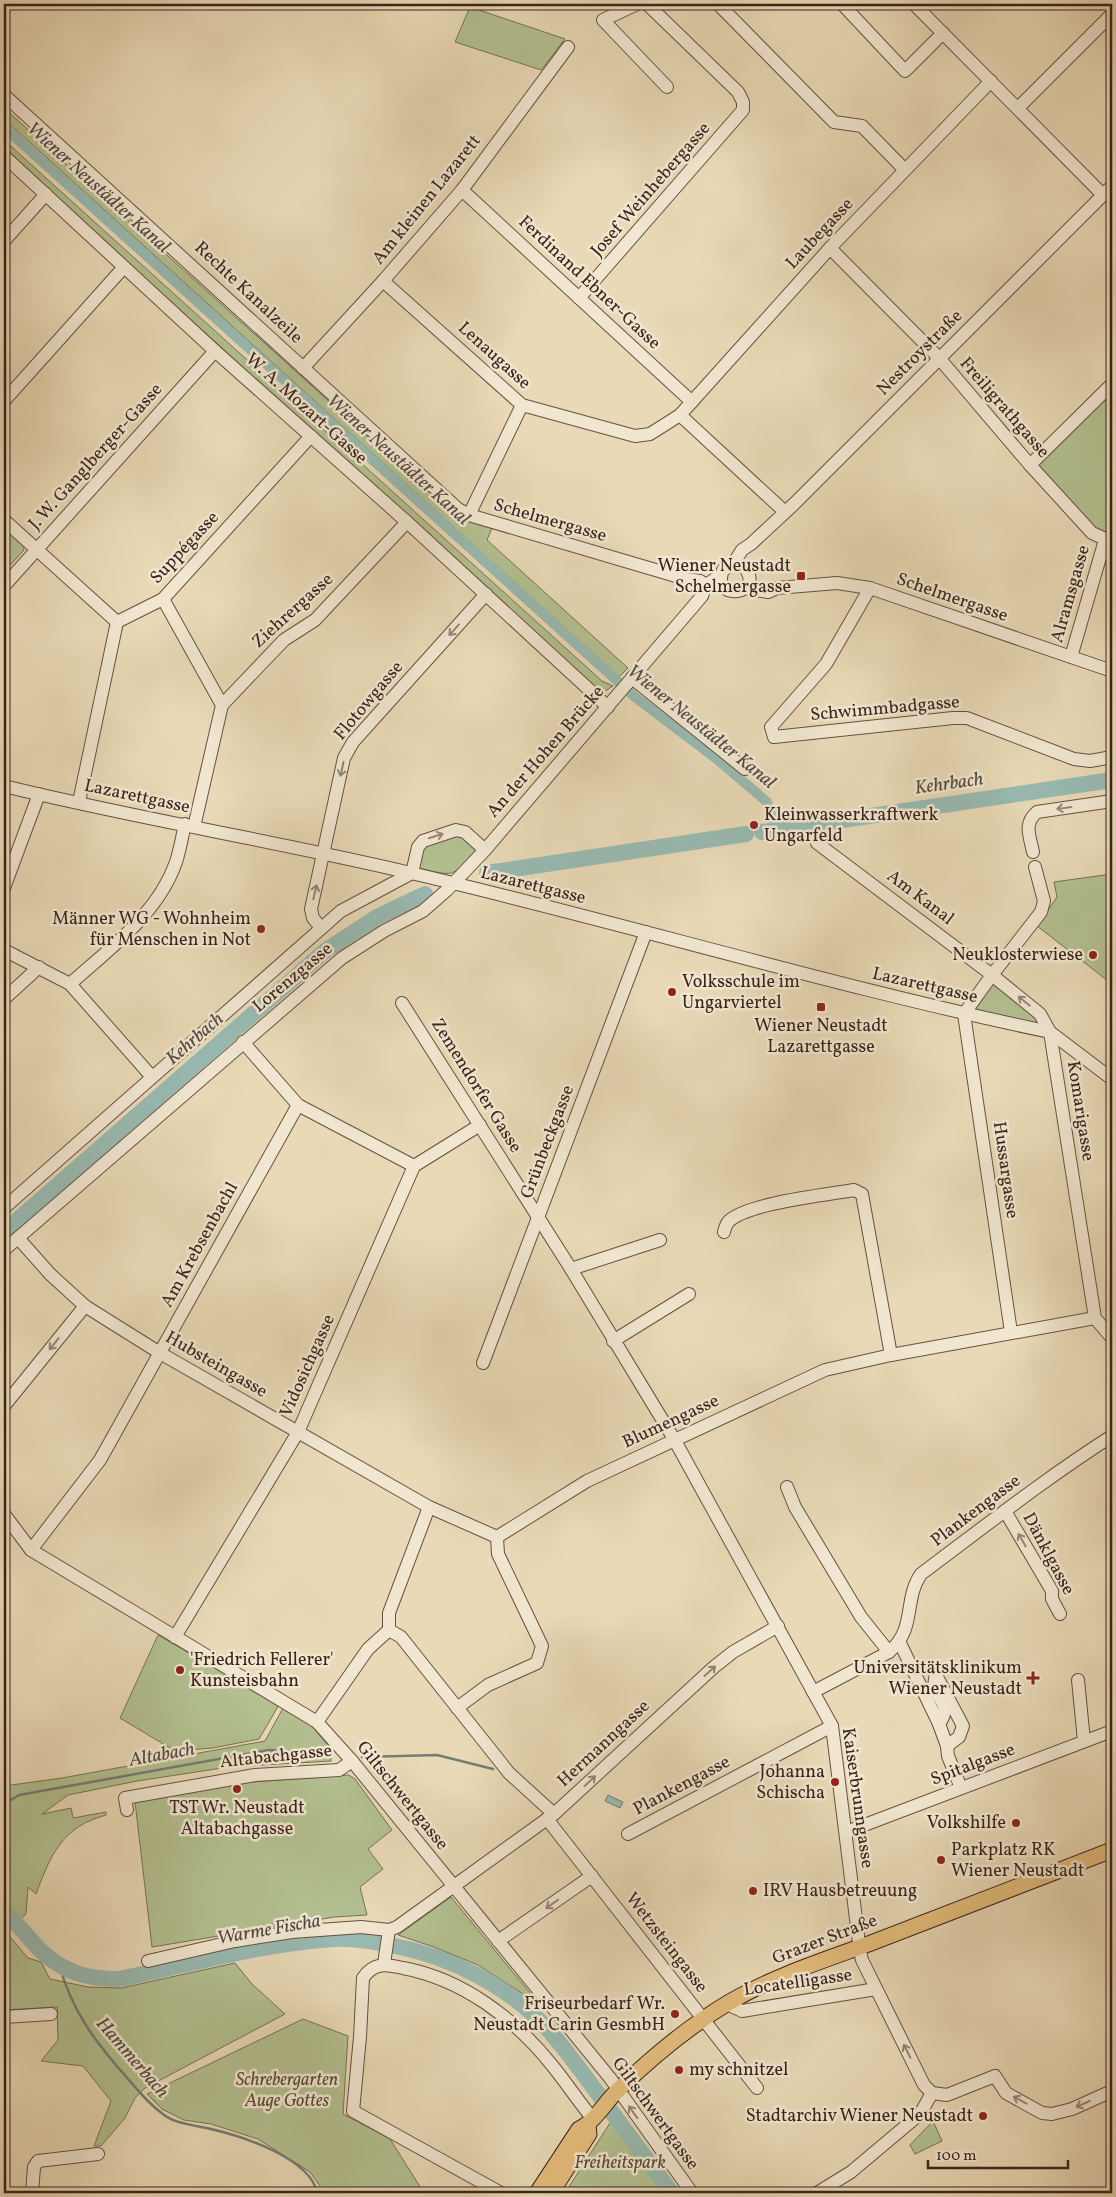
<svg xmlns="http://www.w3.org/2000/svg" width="1116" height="2197" font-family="Vollkorn,serif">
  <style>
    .green { fill: #b3c090; stroke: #767256 }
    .water { fill: #98bab2; stroke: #727e76 }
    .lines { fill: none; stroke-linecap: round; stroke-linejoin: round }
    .stream { stroke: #727e76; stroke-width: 2.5 }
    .canal { stroke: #98bab2; stroke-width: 10 }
    .river { stroke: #98bab2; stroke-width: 16 }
    .minor-casing { stroke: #665142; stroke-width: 14 }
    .major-casing { stroke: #3a241c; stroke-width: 17 }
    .minor { stroke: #f1e6d0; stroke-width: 12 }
    .major { stroke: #e4bc7b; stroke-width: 15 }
    .oneway { stroke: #968576 }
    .poi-dot { fill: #8f2418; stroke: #f1e6d0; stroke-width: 2 }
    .labels { text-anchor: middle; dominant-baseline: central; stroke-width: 5; stroke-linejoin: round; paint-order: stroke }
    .street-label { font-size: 18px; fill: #3a241c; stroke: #f1e6d0 }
    .poi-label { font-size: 18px; fill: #3a241c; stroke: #f1e6d0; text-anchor: end }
    .park-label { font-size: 18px; font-style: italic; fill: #584b39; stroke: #f1e6d0 }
    .water-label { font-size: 19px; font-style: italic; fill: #524a42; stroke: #f1e6d0 }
  </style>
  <rect width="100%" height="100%" fill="#e9d9b6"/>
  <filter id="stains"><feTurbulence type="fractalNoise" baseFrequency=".004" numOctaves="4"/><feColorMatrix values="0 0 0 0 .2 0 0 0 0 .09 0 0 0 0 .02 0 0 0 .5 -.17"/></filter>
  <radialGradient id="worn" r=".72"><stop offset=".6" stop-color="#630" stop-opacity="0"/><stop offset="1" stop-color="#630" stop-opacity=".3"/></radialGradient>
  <!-- green -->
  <g class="green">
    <path d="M470,7L565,39L541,70L455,42Z"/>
    <path d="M4,108L456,516L492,528L487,540L628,668L619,677L4,119Z"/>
    <path d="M4,140L602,681L613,686L602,693L4,150Z"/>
    <path d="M1112,391V536L1098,533L1038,465Z"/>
    <path d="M4,526L23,543L24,550L4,572Z"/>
    <path d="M457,834L462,835L476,850C450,879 456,876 417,868L424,846Z"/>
    <path d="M1112,874V984L1037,926L1057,897L1054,882Z"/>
    <path d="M992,984L1034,1012L1038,1022L1035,1024L975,1010Z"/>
    <path d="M158,1635L279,1705L259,1739L213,1748L175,1751L120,1718Z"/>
    <path d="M283,1708L311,1725L330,1748L331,1761L229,1767L137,1781L68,1795L42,1814L71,1808L73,1818L106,1812V1815C62,1827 51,1854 36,1894L28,1887L26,1914L6,1932L28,1958L41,1962L50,1979L88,1987L121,1988L235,1963L252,1984L285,2014L145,2088L135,2098L125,2118L101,2146H94L111,2101L83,2066L41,2061L58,2040L57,2007L4,2010V1786L62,1778L265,1741Z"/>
    <path d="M349,1775L355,1779L392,1830L368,1849L383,1869L360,1887L367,1915L334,1917L152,1947L135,1802L252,1782Z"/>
    <path d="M451,1897L540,2005L478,1965L434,1947L398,1935Z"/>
    <path d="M303,2019L348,2036L343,2114L390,2139L424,2193H325L310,2172L258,2139L211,2124L184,2120L162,2109L147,2094Z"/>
    <path d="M620,2112L680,2193H565L610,2123Z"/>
    <path d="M933,2121L942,2141L915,2154L910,2145Z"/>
  </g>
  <!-- water -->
  <path class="water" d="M608,1795L623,1802L620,1808L605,1801Z"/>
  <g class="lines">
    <!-- stream -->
    <g class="stream">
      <path d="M362,1757L437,1755L493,1769"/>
      <path d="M4,1804L19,1795L269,1750L329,1755"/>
      <path d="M59,1964C72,2012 96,2043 129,2080C140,2093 152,2107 167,2117C178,2124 198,2126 211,2129C241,2136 311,2158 317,2193"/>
    </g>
    <!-- canal -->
    <g class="canal">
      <path d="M4,127L635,697L718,760L767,802L771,814"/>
      <path d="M772,817L775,830"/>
    </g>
    <!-- river -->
    <g class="river">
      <path d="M762,832L1112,780"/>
      <path d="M487,873L746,834"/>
      <path d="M4,1232L325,951L377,917L425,894"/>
      <path d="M4,1912C18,1923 28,1938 41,1951C65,1973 87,1979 119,1979C189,1965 263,1943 335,1939C355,1938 375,1942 395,1946C451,1957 506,1985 546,2027C567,2051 585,2076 604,2102C627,2132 649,2163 672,2193"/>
    </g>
    <!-- minor casing -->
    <g class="minor-casing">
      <g id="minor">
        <path d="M637,4L603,20L667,87"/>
        <path d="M718,4L834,122L862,126L904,169"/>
        <path d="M842,4L905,71L943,33"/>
        <path d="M914,4L1103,195"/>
        <path d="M4,95L458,509L469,515L686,579L700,581L706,585"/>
        <path d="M1018,108L1112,14"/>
        <path d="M4,156L215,351L407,522L608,707"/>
        <path d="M462,190L692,402"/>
        <path d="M4,241L46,194"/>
        <path d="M830,248L939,358L1030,465L1092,533L1112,542"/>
        <path d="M383,281L522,405L635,436L650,434L680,415L830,248L991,81"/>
        <path d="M579,298L743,110V102L738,92L647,4"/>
        <path d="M303,368L383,281L462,190L568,47"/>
        <path d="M4,401L124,267"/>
        <path d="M680,415L785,512"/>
        <path d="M1030,465L1112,384"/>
        <path d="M469,515L522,405"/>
        <path d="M4,520L117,622"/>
        <path d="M733,564L744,567C767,594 710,603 723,570L733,564L742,550L751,544L794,504L1112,186"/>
        <path d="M4,586L215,351"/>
        <path d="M745,588L768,592L777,588L837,583L870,588L1112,671"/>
        <path d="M870,588L826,664L771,727L774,737L953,718H967L1074,759L1090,761L1112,757"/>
        <path d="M163,599L222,705L194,827"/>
        <path d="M1071,657L1105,540"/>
        <path d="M632,678L745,769"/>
        <path d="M222,705L284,640L315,620L407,522"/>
        <path d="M4,786C138,819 276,841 411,873C625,923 835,987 1050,1032"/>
        <path d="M79,802L117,622L163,599L311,436"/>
        <path d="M817,843L992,975L1040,1014L1050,1032L1112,1079"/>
        <path d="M1033,852C1030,836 1023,824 1037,812L1112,801"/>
        <path d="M4,888L39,794"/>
        <path d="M321,928L313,918L311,909L344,758L353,742L486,594"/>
        <path d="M4,950L70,984L152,1077"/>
        <path d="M70,984C110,948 158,914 176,862C180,850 182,837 185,824"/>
        <path d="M4,999L39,967"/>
        <path d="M402,1003L571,1269L674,1439L832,1726L860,1951L862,1960L924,2085L932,2093"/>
        <path d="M1050,1032L1095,1318L1112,1338"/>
        <path d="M243,1042L298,1105L414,1166"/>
        <path d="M4,1208L341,911L412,873L418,847L423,841L456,830L465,832L485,850"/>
        <path d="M724,1232C725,1228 726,1224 729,1221C749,1203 825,1195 854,1190L862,1194L891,1355"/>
        <path d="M18,1238L50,1274L85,1306L160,1353L429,1507L497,1537"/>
        <path d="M4,1250L342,958L384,931L423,911L447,890L485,850L702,596L706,585L721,575"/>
        <path d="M571,1269L660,1240"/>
        <path d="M1011,1332L964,1014L992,975L1041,912L1044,901L1035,867"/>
        <path d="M613,1341L689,1294"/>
        <path d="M483,1363L646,932"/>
        <path d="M4,1406L85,1306"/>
        <path d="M787,1487L795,1507L861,1617L889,1652"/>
        <path d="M1005,1511L1052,1591V1599L1060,1614"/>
        <path d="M4,1514L31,1550L317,1722L352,1761L610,2078L692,2193"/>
        <path d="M31,1550L100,1460L298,1105"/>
        <path d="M389,1630L401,1637L509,1773L554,1814"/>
        <path d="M175,1637L298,1432L414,1166L480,1125"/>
        <path d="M900,1643L939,1724L947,1746L948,1756L961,1788"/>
        <path d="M1078,1680L1084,1741"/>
        <path d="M813,1692L889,1652C917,1628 903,1600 921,1574C984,1527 1046,1478 1112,1436"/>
        <path d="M457,1708L488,1685L537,1663L542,1646L498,1554L497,1537L587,1481L825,1370L891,1355L1095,1318"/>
        <path d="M317,1722L368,1649L389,1630V1613L429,1507"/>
        <path d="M939,1724C956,1701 928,1699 936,1675L963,1726L959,1737L947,1746"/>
        <path d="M127,1810L125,1798L255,1775L339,1770L352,1761"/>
        <path d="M547,1819L757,2088"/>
        <path d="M846,1832L1112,1731"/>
        <path d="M628,1834L832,1726"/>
        <path d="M498,1941L592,1876"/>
        <path d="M148,1961L235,1941L292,1932L361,1927L389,1930L397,1927L554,1814L714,1667L733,1652L778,1626"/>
        <path d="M384,1964L389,1930"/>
        <path d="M727,2004L742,2011L876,1989"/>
        <path d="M4,2017L51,2014"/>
        <path d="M932,2093L947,2095L995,2076L1006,2093L1042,2113L1052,2114L1072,2109L1112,2091"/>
        <path d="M32,2193L34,2167L38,2161L98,2154"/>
        <path d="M501,2193L353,2111L360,2037L363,1978C374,1962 386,1964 403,1968C462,1979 514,2018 551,2064C566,2082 578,2101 593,2119"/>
        <path d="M817,2193L851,2172L920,2114L932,2093"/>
      </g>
    </g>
    <!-- major casing -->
    <g class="major-casing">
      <g id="major">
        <path d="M537,2193L579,2129C595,2122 605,2102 618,2090C652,2057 688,2027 728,2003C774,1976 822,1961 871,1943C952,1912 1032,1881 1112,1850"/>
        <path d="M551,2193L589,2134L588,2125"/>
      </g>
    </g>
    <!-- minor -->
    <use href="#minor" class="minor"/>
    <!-- major -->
    <use href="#major" class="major"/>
  </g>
  <!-- one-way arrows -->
  <defs><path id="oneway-shaft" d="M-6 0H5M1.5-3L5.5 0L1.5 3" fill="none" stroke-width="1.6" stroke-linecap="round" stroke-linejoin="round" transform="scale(1.25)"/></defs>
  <g class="oneway">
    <use href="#oneway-shaft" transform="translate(454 630) rotate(132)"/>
    <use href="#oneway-shaft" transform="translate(342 769) rotate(102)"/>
    <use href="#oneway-shaft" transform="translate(1064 808) rotate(172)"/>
    <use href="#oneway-shaft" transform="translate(436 836) rotate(-18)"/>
    <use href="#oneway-shaft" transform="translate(315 892) rotate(-77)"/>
    <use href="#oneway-shaft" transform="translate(1024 1001) rotate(-141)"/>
    <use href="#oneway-shaft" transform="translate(54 1344) rotate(129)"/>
    <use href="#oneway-shaft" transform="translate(1022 1540) rotate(-120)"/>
    <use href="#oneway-shaft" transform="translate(710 1671) rotate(-42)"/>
    <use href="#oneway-shaft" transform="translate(590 1781) rotate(-43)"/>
    <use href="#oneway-shaft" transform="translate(552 1904) rotate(145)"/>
    <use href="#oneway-shaft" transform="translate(907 2051) rotate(-117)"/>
    <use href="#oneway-shaft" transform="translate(1020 2100) rotate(-151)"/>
    <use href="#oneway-shaft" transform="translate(1083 2104) rotate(156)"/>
    <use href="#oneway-shaft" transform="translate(633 2112) rotate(-125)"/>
  </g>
  <!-- markers -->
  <g class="poi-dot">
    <rect x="796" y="571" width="10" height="10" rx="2.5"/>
    <circle cx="754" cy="825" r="5"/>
    <circle cx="261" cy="929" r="5"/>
    <circle cx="1093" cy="955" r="5"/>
    <circle cx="672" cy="992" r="5"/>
    <rect x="816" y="1002" width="10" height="10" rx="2.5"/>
    <circle cx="180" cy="1670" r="5"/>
    <path d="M1030.5 1670.5h5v5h5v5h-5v5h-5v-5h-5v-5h5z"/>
    <circle cx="835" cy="1782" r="5"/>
    <circle cx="237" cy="1789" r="5"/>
    <circle cx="1016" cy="1823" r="5"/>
    <circle cx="941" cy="1860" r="5"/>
    <circle cx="753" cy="1891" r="5"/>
    <circle cx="675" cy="2014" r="5"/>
    <circle cx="679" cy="2070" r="5"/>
    <circle cx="983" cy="2116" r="5"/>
  </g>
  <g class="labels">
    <!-- street labels -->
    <g class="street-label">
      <text transform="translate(651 190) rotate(-49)">Josef Weinhebergasse</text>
      <text transform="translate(427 200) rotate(-51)">Am kleinen Lazarett</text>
      <text transform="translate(820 234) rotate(-47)">Laubegasse</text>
      <text transform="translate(589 283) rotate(43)">Ferdinand Ebner-Gasse</text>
      <text transform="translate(248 293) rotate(43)">Rechte Kanalzeile</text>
      <text transform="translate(920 353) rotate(-45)">Nestroystraße</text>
      <text transform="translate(494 356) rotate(42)">Lenaugasse</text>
      <text transform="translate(1004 408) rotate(49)">Freiligrathgasse</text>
      <text transform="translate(306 409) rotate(42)">W. A. Mozart-Gasse</text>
      <text transform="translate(96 457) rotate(-48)">J. W. Ganglberger-Gasse</text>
      <text transform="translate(550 521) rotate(16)">Schelmergasse</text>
      <text transform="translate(185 548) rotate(-47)">Suppégasse</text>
      <text transform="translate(1071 594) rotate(-74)">Alramsgasse</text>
      <text transform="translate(952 598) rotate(19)">Schelmergasse</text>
      <text transform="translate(293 611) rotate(-42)">Ziehrergasse</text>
      <text transform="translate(369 701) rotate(-50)">Flotowgasse</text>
      <text transform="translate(885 709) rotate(-5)">Schwimmbadgasse</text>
      <text transform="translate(546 752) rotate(-49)">An der Hohen Brücke</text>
      <text transform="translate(137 797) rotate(12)">Lazarettgasse</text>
      <text transform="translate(533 886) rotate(14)">Lazarettgasse</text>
      <text transform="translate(920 898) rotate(37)">Am Kanal</text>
      <text transform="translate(293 978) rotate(-40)">Lorenzgasse</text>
      <text transform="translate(925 986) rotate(13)">Lazarettgasse</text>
      <text transform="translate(476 1086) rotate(58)">Zemendorfer Gasse</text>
      <text transform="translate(1080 1111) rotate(81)">Komarigasse</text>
      <text transform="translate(548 1142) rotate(-69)">Grünbeckgasse</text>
      <text transform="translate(1005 1170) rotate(82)">Hussargasse</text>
      <text transform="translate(200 1245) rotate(-61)">Am Krebsenbachl</text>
      <text transform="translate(216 1365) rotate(30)">Hubsteingasse</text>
      <text transform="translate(308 1366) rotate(-66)">Vidosichgasse</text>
      <text transform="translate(671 1422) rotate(-25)">Blumengasse</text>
      <text transform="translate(976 1511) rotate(-37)">Plankengasse</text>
      <text transform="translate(1048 1554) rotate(62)">Dänklgasse</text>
      <text transform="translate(604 1744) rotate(-43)">Hermanngasse</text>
      <text transform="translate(276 1757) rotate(-6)">Altabachgasse</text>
      <text transform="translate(973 1765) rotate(-21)">Spitalgasse</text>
      <text transform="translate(682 1786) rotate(-28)">Plankengasse</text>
      <text transform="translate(402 1796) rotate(51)">Giltschwertgasse</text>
      <text transform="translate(857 1798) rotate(82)">Kaiserbrunngasse</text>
      <text transform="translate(825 1940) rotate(-21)">Grazer Straße</text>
      <text transform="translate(666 1943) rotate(52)">Wetzsteingasse</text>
      <text transform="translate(798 1983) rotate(-8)">Locatelligasse</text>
      <text transform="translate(655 2114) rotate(54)">Giltschwertgasse</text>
    </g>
    <!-- poi labels -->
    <g class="poi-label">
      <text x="791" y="566">Wiener Neustadt<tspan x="791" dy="21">Schelmergasse</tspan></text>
      <text x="764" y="815" text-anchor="start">Kleinwasserkraftwerk<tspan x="764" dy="21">Ungarfeld</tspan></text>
      <text x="251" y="919">Männer WG - Wohnheim<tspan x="251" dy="21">für Menschen in Not</tspan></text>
      <text x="1083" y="955">Neuklosterwiese</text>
      <text x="682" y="982" text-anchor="start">Volksschule im<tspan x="682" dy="21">Ungarviertel</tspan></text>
      <text x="821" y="1026" text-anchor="middle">Wiener Neustadt<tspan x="821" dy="21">Lazarettgasse</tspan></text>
      <text x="190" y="1660" text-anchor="start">'Friedrich Fellerer'<tspan x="190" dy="21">Kunsteisbahn</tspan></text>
      <text x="1022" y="1668">Universitätsklinikum<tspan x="1022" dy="21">Wiener Neustadt</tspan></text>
      <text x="825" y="1772">Johanna<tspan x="825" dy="21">Schischa</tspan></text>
      <text x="237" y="1808" text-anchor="middle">TST Wr. Neustadt<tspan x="237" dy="21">Altabachgasse</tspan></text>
      <text x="1006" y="1823">Volkshilfe</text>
      <text x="951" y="1850" text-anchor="start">Parkplatz RK<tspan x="951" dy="21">Wiener Neustadt</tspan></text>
      <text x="763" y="1891" text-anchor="start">IRV Hausbetreuung</text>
      <text x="665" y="2004">Friseurbedarf Wr.<tspan x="665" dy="21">Neustadt Carin GesmbH</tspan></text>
      <text x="689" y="2070" text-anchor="start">my schnitzel</text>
      <text x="973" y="2116">Stadtarchiv Wiener Neustadt</text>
    </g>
    <!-- park labels -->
    <g class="park-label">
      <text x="287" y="2080">Schrebergarten<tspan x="287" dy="21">Auge Gottes</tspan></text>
      <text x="620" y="2163">Freiheitspark</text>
    </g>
    <!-- water labels -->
    <g class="water-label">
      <text transform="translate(98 188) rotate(42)">Wiener Neustädter Kanal</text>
      <text transform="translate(398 460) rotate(42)">Wiener Neustädter Kanal</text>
      <text transform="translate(701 727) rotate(39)">Wiener Neustädter Kanal</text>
      <text transform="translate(949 784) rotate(-8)">Kehrbach</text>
      <text transform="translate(195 1039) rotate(-41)">Kehrbach</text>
      <text transform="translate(162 1755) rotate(-10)">Altabach</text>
      <text transform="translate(269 1930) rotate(-10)">Warme Fischa</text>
      <text transform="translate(132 2058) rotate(49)">Hammerbach</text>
    </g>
  </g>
  <!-- margin -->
  <rect width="1116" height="2197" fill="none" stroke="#e9d9b6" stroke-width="20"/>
  <rect x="5" y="5" width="1106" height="2187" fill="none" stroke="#3a241c" stroke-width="2.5"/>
  <rect x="10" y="10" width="1096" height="2177" fill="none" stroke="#3a241c"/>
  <!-- scale -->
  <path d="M928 2160v8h140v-8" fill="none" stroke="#3a241c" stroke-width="2.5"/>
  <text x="936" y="2160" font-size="15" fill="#3a241c" stroke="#f1e6d0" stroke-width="4" paint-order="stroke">100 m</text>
  <rect width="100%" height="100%" filter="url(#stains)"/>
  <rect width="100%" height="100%" fill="url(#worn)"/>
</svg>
